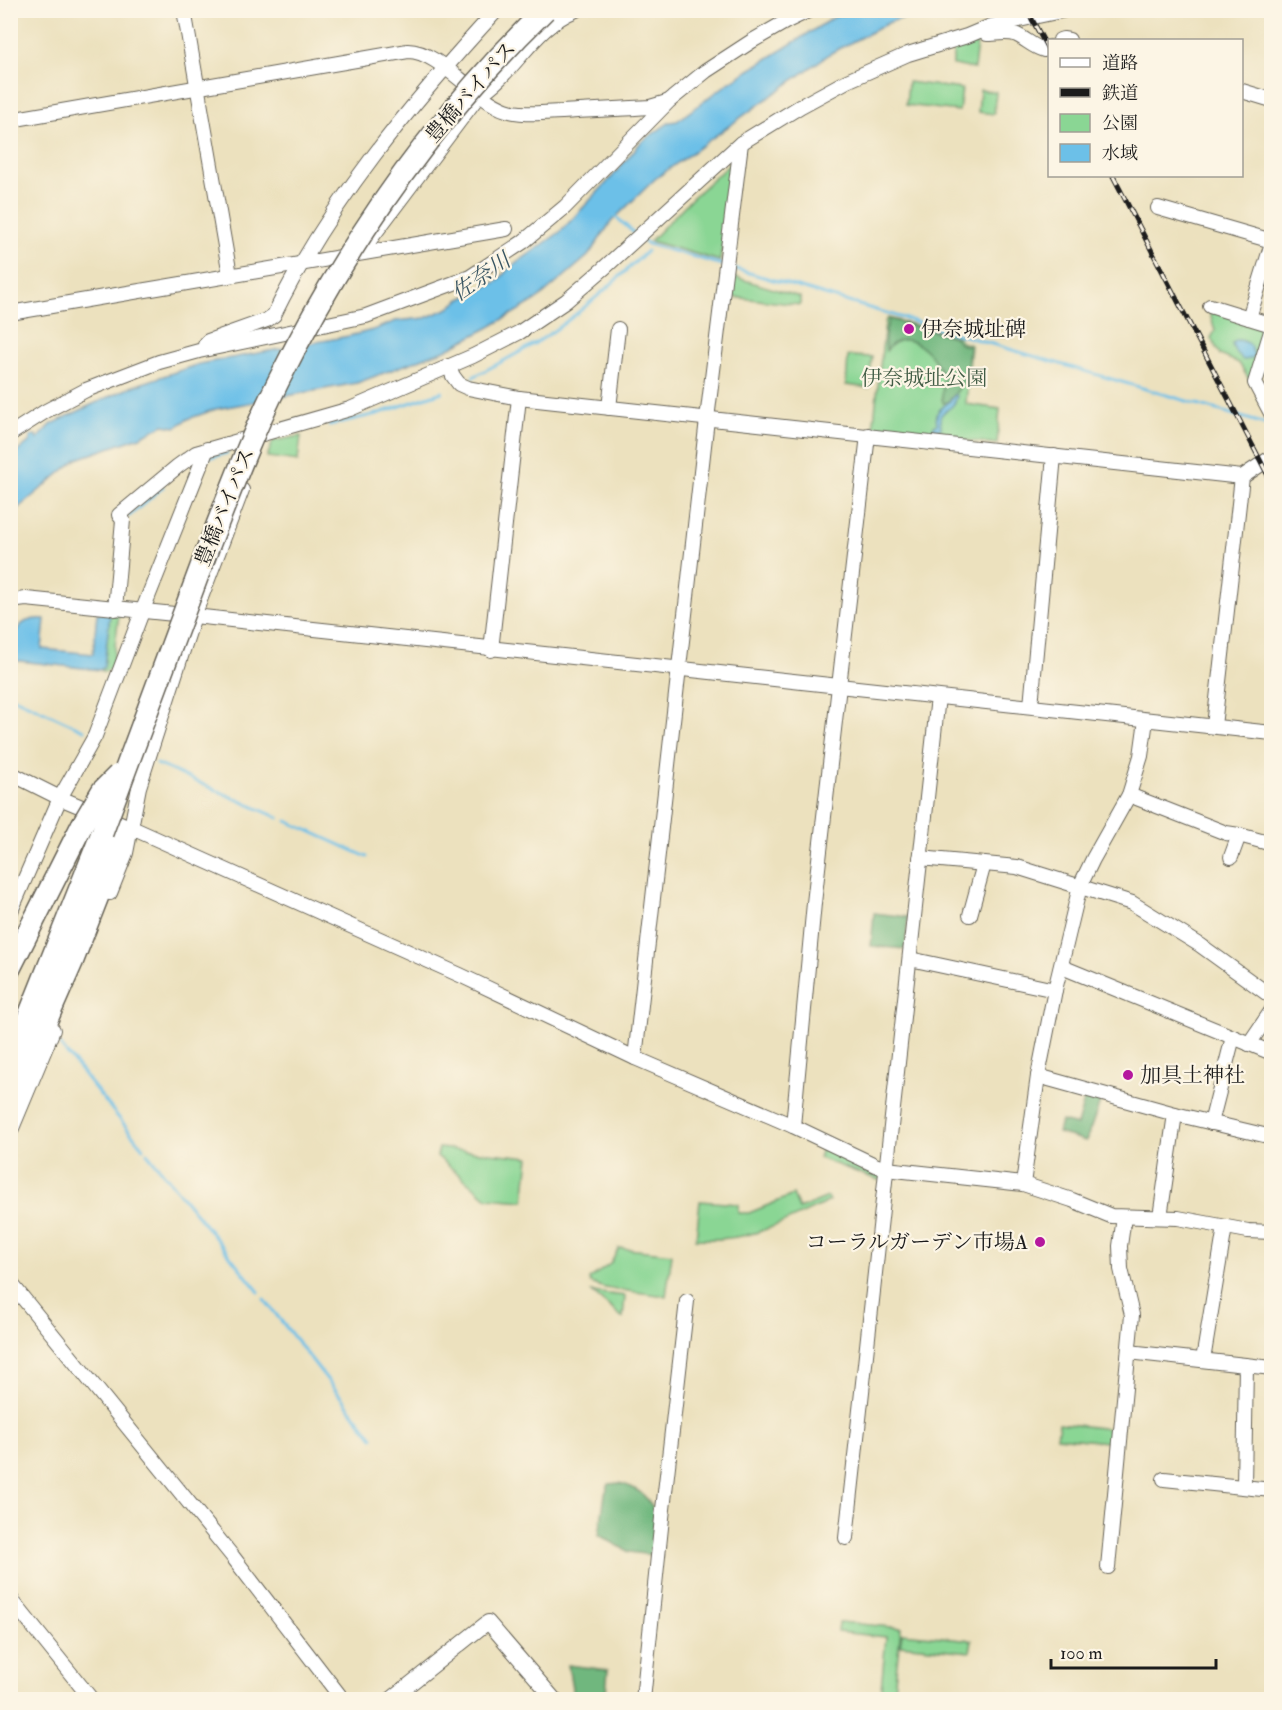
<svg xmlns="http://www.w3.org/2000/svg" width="1282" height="1710" font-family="'IM FELL Double Pica','Noto Serif JP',serif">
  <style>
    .green { fill: #8ad694; stroke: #537958; stroke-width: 1.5 }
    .forest { fill: #6fb77e; stroke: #466a4d; stroke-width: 1.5 }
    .water { fill: #6cc0e8; stroke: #446e82; stroke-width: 1.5 }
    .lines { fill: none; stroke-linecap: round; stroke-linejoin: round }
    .stream { stroke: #6cc0e8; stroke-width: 3 }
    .minor-casing { stroke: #656155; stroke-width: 16 }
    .highway-casing { stroke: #656155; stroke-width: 24 }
    .minor { stroke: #fff; stroke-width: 14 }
    .highway { stroke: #fff; stroke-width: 21 }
    .rail-casing { stroke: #1c1c1c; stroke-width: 5 }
    .rail { stroke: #fcf5e5; stroke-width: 3; stroke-dasharray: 9; stroke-linecap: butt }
    .highway-bridge-casing { stroke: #656155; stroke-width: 24; stroke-linecap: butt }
    .highway-bridge { stroke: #fff; stroke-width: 21 }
    .poi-dot { fill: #b5179e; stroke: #fcf5e5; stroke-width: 2 }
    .labels { text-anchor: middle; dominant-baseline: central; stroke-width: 4.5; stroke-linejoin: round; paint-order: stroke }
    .street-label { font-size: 21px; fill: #1c1c1c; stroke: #fcf5e5 }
    .poi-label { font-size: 21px; fill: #1c1c1c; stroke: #fcf5e5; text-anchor: start }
    .park-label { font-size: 21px; fill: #425d46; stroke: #fcf5e5 }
    .water-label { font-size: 22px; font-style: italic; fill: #385563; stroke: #fcf5e5 }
  </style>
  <rect width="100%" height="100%" fill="#fcf5e5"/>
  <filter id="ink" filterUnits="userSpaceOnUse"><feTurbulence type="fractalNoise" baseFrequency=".0167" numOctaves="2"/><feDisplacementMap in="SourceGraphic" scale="12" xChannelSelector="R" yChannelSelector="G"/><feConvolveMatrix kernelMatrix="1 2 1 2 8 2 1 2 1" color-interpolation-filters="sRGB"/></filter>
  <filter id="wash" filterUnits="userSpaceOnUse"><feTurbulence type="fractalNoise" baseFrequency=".008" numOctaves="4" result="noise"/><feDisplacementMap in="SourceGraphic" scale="24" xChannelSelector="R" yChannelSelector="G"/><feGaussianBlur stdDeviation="1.35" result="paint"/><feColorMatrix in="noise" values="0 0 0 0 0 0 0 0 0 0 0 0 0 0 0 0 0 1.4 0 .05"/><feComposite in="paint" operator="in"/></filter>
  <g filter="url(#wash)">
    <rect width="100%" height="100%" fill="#ece1be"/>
    <!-- green -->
    <g class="green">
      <path d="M977,43L974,69L953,65V47Z"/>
      <path d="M908,82L962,89L959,111L906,105Z"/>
      <path d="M980,90L996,92L994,114L978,112Z"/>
      <path d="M734,160L720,261L650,241L692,198Z"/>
      <path d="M728,275L800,297V305L725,296Z"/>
      <path d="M1209,310L1265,326L1267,332L1250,381L1239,363L1220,355L1211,338L1215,331Z"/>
      <path d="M888,318L959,337L961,342L971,345L966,404L1000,409L997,444L873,430L885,322Z"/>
      <path d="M848,356L872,357L869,388L846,385Z"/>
      <path d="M301,436L298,461L267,457L273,441Z"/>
      <path d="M110,614H119L113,662L110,669L105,672L100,670L104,667Z"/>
      <path d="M823,1145L884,1172L883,1178L878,1180L819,1158Z"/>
      <path d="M439,1148L529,1157L524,1201L487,1198L437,1156Z"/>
      <path d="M793,1195L799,1209L828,1197L830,1201C782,1223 752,1242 696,1239L700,1201L738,1204V1213H749Z"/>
      <path d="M619,1248L672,1254L666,1296L605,1288L590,1283L589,1279L610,1264Z"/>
      <path d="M592,1292L625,1296L623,1318Z"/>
      <path d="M1059,1423L1118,1430L1117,1443L1057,1437Z"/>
      <path d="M839,1622L901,1628L893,1699H880L886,1637L838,1632Z"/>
      <path d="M902,1633L972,1640L970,1652L900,1645Z"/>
    </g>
    <!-- forest -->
    <g class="forest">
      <path d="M890,319L955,337L960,344L969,346C967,370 966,384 948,402L943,403C940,394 945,385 942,375C935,353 905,324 886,351C884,341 885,327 890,319Z"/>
      <path d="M874,913L908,917L905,949L871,946Z"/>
      <path d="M1086,1093L1102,1097L1086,1141L1058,1133L1061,1121L1077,1125Z"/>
      <path d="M619,1483C641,1488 649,1499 659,1518L651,1555L629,1552L599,1535L605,1494L609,1484Z"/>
      <path d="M568,1665L608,1670L606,1693L600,1692L599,1697L573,1694Z"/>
    </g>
    <!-- water -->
    <g class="water">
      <path d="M854,11H928L890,22L831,53L655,179L611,222L588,256L538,299L488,328L445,350L357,383L216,409L188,419L176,427L163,425L140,437L77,459L11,514V457L30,441V436L36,435L37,439L52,424L91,405L131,387L199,364L349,336L373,330L396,321L425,318L449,308L459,300L498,281L508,269L560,232L612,177L641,142L670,122L677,121L730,82L836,16Z"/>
      <path d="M1237,340C1247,340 1252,346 1254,356L1251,359L1243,360L1235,352L1232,344Z"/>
      <path d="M955,394L957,396C954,411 942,409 940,418C940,421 941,425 941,429L934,430L933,427L937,424C933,405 949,408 955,394Z"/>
      <path d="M97,613L110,614L104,667L100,670L11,660C10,636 17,616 45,619L42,649L93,654Z"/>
    </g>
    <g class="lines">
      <!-- stream -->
      <g class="stream">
        <path d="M614,215L636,235"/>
        <path d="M641,239L648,244L723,265"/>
        <path d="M729,267L1272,426"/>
        <path d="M473,377C497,364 522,352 545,337C582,312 615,281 647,251"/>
        <path d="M329,425L377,414L442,392"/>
        <path d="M211,457L227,453"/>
        <path d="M129,516L163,487"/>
        <path d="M10,587H11"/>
        <path d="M10,696L84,730"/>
        <path d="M157,764L279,818"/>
        <path d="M287,821L367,857"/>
        <path d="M60,1045L143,1148"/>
        <path d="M147,1153L259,1292"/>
        <path d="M264,1299L373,1438"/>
      </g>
    </g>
  </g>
  <g filter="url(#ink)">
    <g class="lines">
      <!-- minor casing -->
      <g class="minor-casing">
        <g id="minor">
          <path d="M184,10L230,275"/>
          <path d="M987,34C997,34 1008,31 1017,35C1027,40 1033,47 1044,50L1050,47"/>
          <path d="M1060,40L1063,39L1069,40"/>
          <path d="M1242,91L1272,100"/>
          <path d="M10,120L408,51C439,51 474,99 506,110C524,116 544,112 562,112C591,110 621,109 650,107L667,102"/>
          <path d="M1158,208L1272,241"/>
          <path d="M366,245L479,95C516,72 533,27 576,10"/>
          <path d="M1210,306L1272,325"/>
          <path d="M10,313L506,229"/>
          <path d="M1249,318L1272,243"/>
          <path d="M1272,328L1255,383L1272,415"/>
          <path d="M205,345L208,341L267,320L274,315C328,204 413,101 497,10"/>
          <path d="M449,366L453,376L459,384L468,388L519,398L1242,477L1272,457"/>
          <path d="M609,408L618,329"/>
          <path d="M10,434L46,411L86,390L159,362L199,351L366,316L470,277L523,242L565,207L669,101L706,71L752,41L787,21L810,10"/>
          <path d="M10,601L26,599L194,616L1272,733"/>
          <path d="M115,609L123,520L119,515L178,466L196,453L350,409L473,356L520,332L566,301L603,269L741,143L801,106L847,81L908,54L967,36L991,26L1066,10"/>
          <path d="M491,650L519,398"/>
          <path d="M1031,706L1054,456"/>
          <path d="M1214,726L1242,477"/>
          <path d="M10,773L60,798L95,736L142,612L207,449"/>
          <path d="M1129,795L1226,833L1239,835L1272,844"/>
          <path d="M1231,857L1239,835"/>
          <path d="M920,858L1017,867L1132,903L1200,945L1272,997"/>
          <path d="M110,893L126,853L139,787L194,616L242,490"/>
          <path d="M10,913L60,798L132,828L460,975L635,1058L793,1126L875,1165L886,1169L1023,1184L1072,1200L1111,1216L1178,1218L1248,1231L1272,1232"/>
          <path d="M970,915L984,864"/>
          <path d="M910,959L1055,990"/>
          <path d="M1062,967L1272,1053"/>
          <path d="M1249,1044L1272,1010"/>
          <path d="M635,1058L707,419L741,143"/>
          <path d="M1038,1076L1175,1114L1272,1137"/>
          <path d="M1211,1123L1233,1037"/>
          <path d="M793,1126L814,903L868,435"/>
          <path d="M10,1133L53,1030"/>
          <path d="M1023,1184L1038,1076L1055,990L1080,886L1093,859L1129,795L1141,756L1146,720"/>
          <path d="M1160,1217L1175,1114"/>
          <path d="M10,1282L233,1557L343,1700"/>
          <path d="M1129,1352L1272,1368"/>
          <path d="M1203,1360L1225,1227"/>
          <path d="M1164,1479L1272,1490"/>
          <path d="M1244,1486L1246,1365"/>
          <path d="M846,1538L938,697"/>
          <path d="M1108,1567L1132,1315L1121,1269L1120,1246L1124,1217"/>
          <path d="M10,1598L92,1700"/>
          <path d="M390,1700L488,1622L555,1700"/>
          <path d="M643,1700L662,1518L687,1301"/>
        </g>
      </g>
      <!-- highway casing -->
      <g class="highway-casing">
        <g id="highway">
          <path d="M10,968L82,825"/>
          <path d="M10,1063L102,833"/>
          <path d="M10,1104L73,960L107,873L115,837"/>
        </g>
      </g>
      <!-- minor -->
      <use href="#minor" class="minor"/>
      <!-- highway -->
      <use href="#highway" class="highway"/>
      <!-- rail casing -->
      <g class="rail-casing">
        <g id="rail">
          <path d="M1027,10L1050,53"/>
          <path d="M1113,176L1272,483"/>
        </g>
      </g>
      <!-- rail -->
      <use href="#rail" class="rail"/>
      <!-- highway-bridge casing -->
      <g class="highway-bridge-casing">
        <g id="highway-bridge">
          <path d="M82,825L102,791L118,775"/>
          <path d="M102,833C137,738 172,643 208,548C230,492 251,436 278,382C346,244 435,117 545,10"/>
        </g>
      </g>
      <!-- highway-bridge -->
      <use href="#highway-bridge" class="highway-bridge"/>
    </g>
  </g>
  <!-- markers -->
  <g class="poi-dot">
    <circle cx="909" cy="329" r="6"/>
    <circle cx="1128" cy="1075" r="6"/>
    <circle cx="1040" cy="1242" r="6"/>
  </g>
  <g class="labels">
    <!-- street labels -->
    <g class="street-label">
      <text transform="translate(471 92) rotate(-49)">豊橋バイパス</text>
      <text transform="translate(225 507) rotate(-68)">豊橋バイパス</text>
    </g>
    <!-- poi labels -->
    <g class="poi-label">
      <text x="921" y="329">伊奈城址碑</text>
      <text x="1140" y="1075">加具土神社</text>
      <text x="1028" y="1242" text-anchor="end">コーラルガーデン市場A</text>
    </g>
    <!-- park labels -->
    <g class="park-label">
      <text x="924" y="378">伊奈城址公園</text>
    </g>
    <!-- water labels -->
    <g class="water-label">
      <text transform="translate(481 277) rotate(-35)">佐奈川</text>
    </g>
  </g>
  <!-- margin -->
  <rect width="1282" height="1710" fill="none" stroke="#fcf5e5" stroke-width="36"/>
  <!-- legend -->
  <rect x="1048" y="39" width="195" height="138" fill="#fcf5e5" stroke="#a29e95" stroke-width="1.5"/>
  <rect x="1060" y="58" width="30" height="9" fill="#ffffff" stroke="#a29e95" stroke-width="1.5"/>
  <text x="1102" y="69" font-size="18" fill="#1c1c1c">道路</text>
  <rect x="1060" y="88" width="30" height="9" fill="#1c1c1c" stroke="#a29e95" stroke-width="1.5"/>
  <text x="1102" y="99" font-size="18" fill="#1c1c1c">鉄道</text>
  <rect x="1060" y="114" width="30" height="18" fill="#8ad694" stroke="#a29e95" stroke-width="1.5"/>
  <text x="1102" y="129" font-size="18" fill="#1c1c1c">公園</text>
  <rect x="1060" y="144" width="30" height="18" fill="#6cc0e8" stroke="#a29e95" stroke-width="1.5"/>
  <text x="1102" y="159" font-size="18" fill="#1c1c1c">水域</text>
  <!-- scale -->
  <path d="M1051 1659v9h165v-9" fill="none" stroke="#1c1c1c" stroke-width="3"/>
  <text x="1060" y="1659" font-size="18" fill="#1c1c1c" stroke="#fcf5e5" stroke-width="4.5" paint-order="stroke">100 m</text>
</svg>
